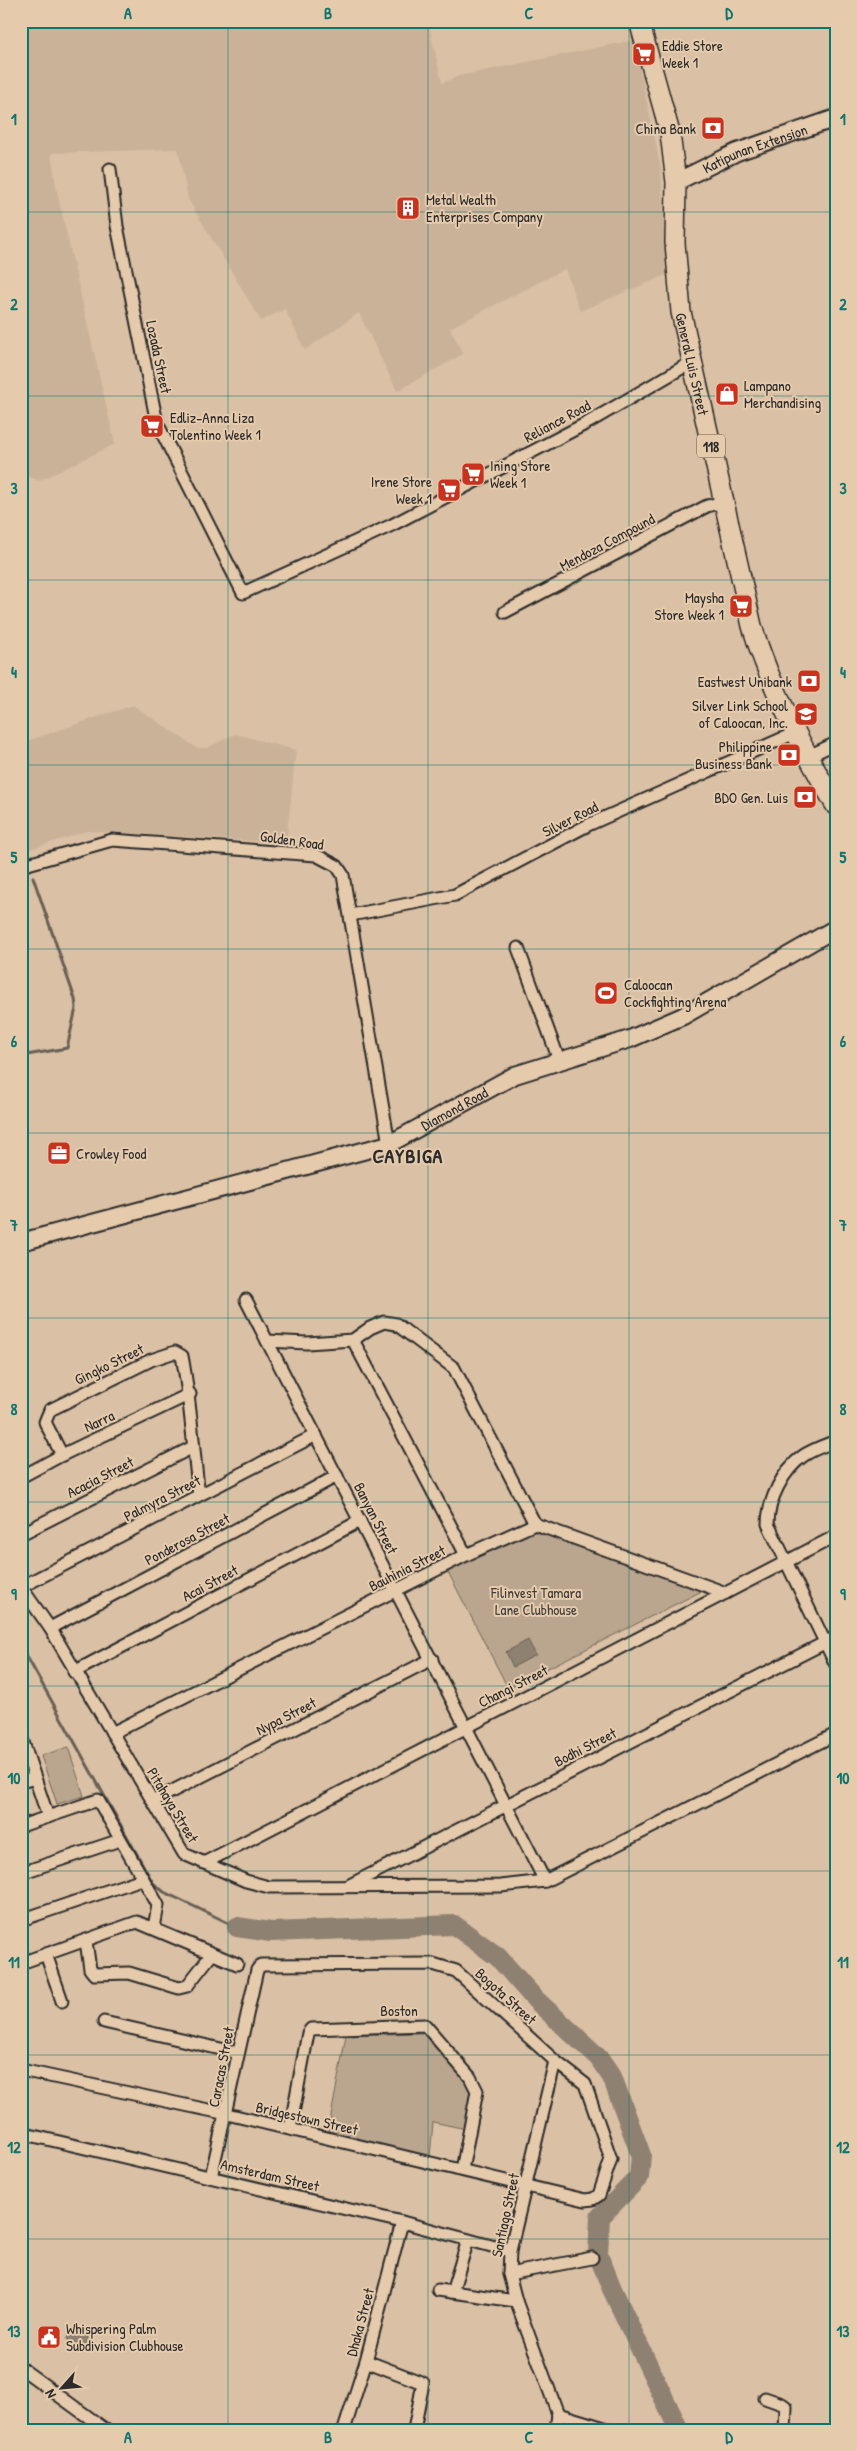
<svg xmlns="http://www.w3.org/2000/svg" width="857" height="2451" font-family="'Patrick Hand',sans-serif">
  <style>
    .built { fill: #cab299 }
    .green { fill: #baa58e; stroke: #72685c }
    .water { fill: #8f8171; stroke: #675f55 }
    .lines { fill: none; stroke-linecap: round; stroke-linejoin: round }
    .stream { stroke: #675f55; stroke-width: 3 }
    .river { stroke: #8f8171; stroke-width: 20 }
    .street-casing { stroke: #2b2b2b; stroke-width: 15 }
    .secondary-casing { stroke: #2b2b2b; stroke-width: 20 }
    .primary-casing { stroke: #2b2b2b; stroke-width: 22 }
    .street { stroke: #e5caac; stroke-width: 11 }
    .secondary { stroke: #e5caac; stroke-width: 16 }
    .primary { stroke: #e5caac; stroke-width: 19 }
    .grid { fill: none; stroke: #0f766e; stroke-width: 1; stroke-opacity: 0.55 }
    .labels { text-anchor: middle; dominant-baseline: central; stroke-width: 4; stroke-linejoin: round; paint-order: stroke }
    .shield { fill: #e5caac; stroke: #635b52; stroke-width: 1 }
    .shield-label { font-size: 14px; font-weight: bold; fill: #2b2b2b }
    .poi-label { font-size: 15px; fill: #2b2b2b; stroke: #e5caac; text-anchor: start }
    .street-label { font-size: 15px; fill: #2b2b2b; stroke: #e5caac }
    .park-label { font-size: 15px; fill: #403d3a; stroke: #e5caac }
    .district-label { font-size: 20px; font-weight: bold; letter-spacing: 1px; fill: #2b2b2b; stroke: #e5caac }
    .neatline { fill: none; stroke: #0f766e; stroke-width: 2 }
    .grid-label { font-size: 16px; text-anchor: middle; font-weight: bold; fill: #0f766e }
  </style>
  <rect width="100%" height="100%" fill="#dac0a4"/>
  <filter id="ink" filterUnits="userSpaceOnUse"><feTurbulence type="fractalNoise" baseFrequency=".02" numOctaves="2"/><feDisplacementMap in="SourceGraphic" scale="10" xChannelSelector="R" yChannelSelector="G"/><feConvolveMatrix kernelMatrix="1 2 1 2 8 2 1 2 1" color-interpolation-filters="sRGB"/></filter>
  <g filter="url(#ink)">
    <!-- built -->
    <g class="built">
      <path d="M21,21H428L442,83L459,76L634,40L661,169L666,275L580,311L565,269L450,328L463,354L397,391L359,313L305,350L285,309L261,321L188,199L178,149L51,153L57,192L115,444L39,481L21,473Z"/>
      <path d="M133,705L197,748H207L235,734L296,750L286,843L87,831L21,852V743Z"/>
    </g>
    <!-- green -->
    <g class="green">
      <path d="M529,1529L702,1591L508,1688L447,1570Z"/>
      <path d="M68,1747L84,1796L57,1804L41,1756Z"/>
      <path d="M423,2033L472,2085L473,2091L466,2129L433,2122L430,2157L328,2132L346,2035Z"/>
    </g>
    <!-- water -->
    <g class="water">
      <path d="M528,1640L536,1655L513,1667L506,1652Z"/>
      <path d="M73,2332L86,2333L89,2341L85,2346L78,2344L71,2345L67,2338Z"/>
    </g>
    <g class="lines">
      <!-- stream -->
      <g class="stream">
        <path d="M21,1056L67,1048L76,1008L75,999L33,877"/>
        <path d="M21,1646L153,1883L164,1892L237,1927"/>
      </g>
      <!-- river -->
      <path class="river" d="M237,1927L271,1932L454,1925L498,1957L536,2000L599,2058L612,2077L641,2155L639,2177L600,2217L598,2254L612,2289L679,2430"/>
      <!-- street casing -->
      <g class="street-casing">
        <g id="street">
          <path d="M110,169L117,226L157,423L243,593L392,525L589,422L692,362"/>
          <path d="M505,612L707,506L724,502"/>
          <path d="M809,756L836,743"/>
          <path d="M21,866L112,840L316,855L337,866L343,875L389,1144"/>
          <path d="M351,915L455,895L588,825L797,732"/>
          <path d="M518,948L559,1060"/>
          <path d="M246,1300L545,1881L836,1734"/>
          <path d="M353,1340L466,1555"/>
          <path d="M267,1341L307,1343L353,1340L370,1328L384,1322L396,1324L454,1368L535,1524"/>
          <path d="M836,1441C826,1445 813,1449 803,1456C783,1470 768,1500 768,1524L836,1665"/>
          <path d="M62,1455L45,1422L50,1410L151,1360L175,1352L182,1356C191,1402 193,1449 199,1495"/>
          <path d="M21,1477L62,1455L190,1394"/>
          <path d="M21,1534L193,1447"/>
          <path d="M21,1587L50,1628L184,1854L246,1881L269,1887L501,1886L545,1881"/>
          <path d="M21,1587L316,1435"/>
          <path d="M50,1628L337,1476"/>
          <path d="M74,1672L360,1521"/>
          <path d="M112,1733L466,1555L535,1524L726,1593"/>
          <path d="M21,1736L48,1817"/>
          <path d="M21,1782L35,1778"/>
          <path d="M153,1801L432,1659"/>
          <path d="M21,1826L98,1800L158,1905L154,1928"/>
          <path d="M204,1863L836,1536"/>
          <path d="M21,1873L120,1840"/>
          <path d="M350,1885L836,1637"/>
          <path d="M21,1920L142,1879"/>
          <path d="M86,1941L90,1969L94,1974L129,1973L179,1988L187,1986L212,1954"/>
          <path d="M46,1954L62,2001"/>
          <path d="M21,1963L137,1922L237,1964"/>
          <path d="M104,2022L238,2053"/>
          <path d="M555,2061L510,2251L509,2274L516,2301L558,2414L556,2430"/>
          <path d="M21,2070L227,2114L585,2200L593,2199L599,2195L611,2159L585,2084L555,2061L456,1971L433,1964L261,1965L257,1970L211,2177"/>
          <path d="M290,2129L308,2033L311,2029L425,2025L470,2077L477,2091L462,2170"/>
          <path d="M21,2133L402,2222L510,2251"/>
          <path d="M509,2274L592,2258"/>
          <path d="M438,2290L516,2301"/>
          <path d="M452,2292L468,2240"/>
          <path d="M366,2361L423,2383L414,2430"/>
          <path d="M21,2368L106,2430"/>
          <path d="M765,2398L782,2404L786,2407L785,2430"/>
          <path d="M558,2414L611,2430"/>
          <path d="M344,2430L366,2361L402,2222"/>
        </g>
      </g>
      <!-- secondary casing -->
      <g class="secondary-casing">
        <g id="secondary">
          <path id="s1" d="M676,182L737,152L836,118"/>
          <path id="s2" d="M21,1242L389,1144L515,1075L630,1039L683,1016L836,928"/>
        </g>
      </g>
      <!-- primary casing -->
      <g class="primary-casing">
        <g id="primary">
          <path id="s3" d="M639,21L670,133L676,182L675,243L681,312L752,626C771,689 803,749 836,806"/>
        </g>
      </g>
      <!-- street -->
      <use href="#street" class="street"/>
      <!-- secondary -->
      <use href="#secondary" class="secondary"/>
      <!-- primary -->
      <use href="#primary" class="primary"/>
    </g>
  </g>
  <!-- grid -->
  <path class="grid" d="M228,21V2430M428,21V2430M629,21V2430M21,212H836M21,396H836M21,580H836M21,765H836M21,949H836M21,1133H836M21,1318H836M21,1502H836M21,1686H836M21,1871H836M21,2055H836M21,2239H836"/>
  <!-- icons -->
  <defs>
    <g id="supermarket-square" transform="scale(1.25)"><rect x="-9" y="-9" width="18" height="18" rx="4" fill="#c8321e" stroke="#e5caac"/><path d="M-6-5.5h2.5l.6 2H6L4.5 2H-2.5L-4.4-4H-6ZM-1.5 3.2a1.3 1.3 0 1 0 .1 0ZM3 3.2a1.3 1.3 0 1 0 .1 0Z" fill="#fff"/></g>
    <g id="bank-square" transform="scale(1.25)"><rect x="-9" y="-9" width="18" height="18" rx="4" fill="#c8321e" stroke="#e5caac"/><path d="M-6-4H6V4H-6ZM0-2.3a2.3 2.3 0 1 0 0 4.6a2.3 2.3 0 1 0 0-4.6Z" fill="#fff"/></g>
    <g id="building-square" transform="scale(1.25)"><rect x="-9" y="-9" width="18" height="18" rx="4" fill="#c8321e" stroke="#e5caac"/><path d="M-4-6H4V6H1V3H-1V6H-4ZM-2.5-4.3h1.7v1.8h-1.7ZM.8-4.3h1.7v1.8H.8ZM-2.5-1h1.7V.8h-1.7ZM.8-1h1.7V.8H.8Z" fill="#fff"/></g>
    <g id="shop-square" transform="scale(1.25)"><rect x="-9" y="-9" width="18" height="18" rx="4" fill="#c8321e" stroke="#e5caac"/><path d="M-5-2.5h2.3a2.7 3.5 0 0 1 5.4 0H5L5.5 6h-11ZM-1.5-2.5h3a1.5 2.3 0 0 0-3 0Z" fill="#fff"/></g>
    <g id="school-square" transform="scale(1.25)"><rect x="-9" y="-9" width="18" height="18" rx="4" fill="#c8321e" stroke="#e5caac"/><path d="M0-5L7-2L0 1L-7-2ZM-4 1L0 2.5L4 1V4Q0 6-4 4Z" fill="#fff"/></g>
    <g id="stadium-square" transform="scale(1.25)"><rect x="-9" y="-9" width="18" height="18" rx="4" fill="#c8321e" stroke="#e5caac"/><path d="M0-5a6.5 5 0 1 0 0 10a6.5 5 0 1 0 0-10ZM-3.5-1.8h7v3.6h-7Z" fill="#fff"/></g>
    <g id="office-square" transform="scale(1.25)"><rect x="-9" y="-9" width="18" height="18" rx="4" fill="#c8321e" stroke="#e5caac"/><path d="M-6-3h4V-5.5h4V-3h4V5H-6ZM-1-4.5V-3h2v-1.5ZM-6 0V1H6V0Z" fill="#fff"/></g>
    <g id="civic-square" transform="scale(1.25)"><rect x="-9" y="-9" width="18" height="18" rx="4" fill="#c8321e" stroke="#e5caac"/><path d="M-.6-6.5H3V-4.5H.6V-3L4-1V1h2V6H-6V1h2V-1L-.6-3ZM-1.2 2.5V6h2.4V2.5Z" fill="#fff"/></g>
  </defs>
  <g fill-rule="evenodd">
    <use href="#supermarket-square" x="644" y="54"/>
    <use href="#bank-square" x="713" y="128"/>
    <use href="#building-square" x="408" y="208"/>
    <use href="#shop-square" x="727" y="394"/>
    <use href="#supermarket-square" x="152" y="426"/>
    <use href="#supermarket-square" x="473" y="474"/>
    <use href="#supermarket-square" x="449" y="490"/>
    <use href="#supermarket-square" x="741" y="606"/>
    <use href="#bank-square" x="809" y="681"/>
    <use href="#school-square" x="806" y="714"/>
    <use href="#bank-square" x="789" y="755"/>
    <use href="#bank-square" x="805" y="797"/>
    <use href="#stadium-square" x="606" y="993"/>
    <use href="#office-square" x="59" y="1153"/>
    <use href="#civic-square" x="49" y="2337"/>
  </g>
  <g class="labels">
    <!-- shield labels -->
    <rect class="shield" x="697" y="434.5" width="28" height="23" rx="4"/>
    <g class="shield-label">
      <text x="711" y="446">118</text>
    </g>
    <!-- poi labels -->
    <g class="poi-label">
      <text x="662" y="45">Eddie Store<tspan x="662" dy="17">Week 1</tspan></text>
      <text x="696" y="128" text-anchor="end">China Bank</text>
      <text x="426" y="199">Metal Wealth<tspan x="426" dy="17">Enterprises Company</tspan></text>
      <text x="744" y="385">Lampano<tspan x="744" dy="17">Merchandising</tspan></text>
      <text x="170" y="417">Edliz-Anna Liza<tspan x="170" dy="17">Tolentino Week 1</tspan></text>
      <text x="490" y="465">Ining Store<tspan x="490" dy="17">Week 1</tspan></text>
      <text x="432" y="481" text-anchor="end">Irene Store<tspan x="432" dy="17">Week 1</tspan></text>
      <text x="724" y="597" text-anchor="end">Maysha<tspan x="724" dy="17">Store Week 1</tspan></text>
      <text x="792" y="681" text-anchor="end">Eastwest Unibank</text>
      <text x="788" y="705" text-anchor="end">Silver Link School<tspan x="788" dy="17">of Caloocan, Inc.</tspan></text>
      <text x="772" y="746" text-anchor="end">Philippine<tspan x="772" dy="17">Business Bank</tspan></text>
      <text x="788" y="797" text-anchor="end">BDO Gen. Luis</text>
      <text x="624" y="984">Caloocan<tspan x="624" dy="17">Cockfighting Arena</tspan></text>
      <text x="76" y="1153">Crowley Food</text>
      <text x="66" y="2328">Whispering Palm<tspan x="66" dy="17">Subdivision Clubhouse</tspan></text>
    </g>
    <!-- street labels -->
    <g class="street-label">
      <text stroke="none"><textPath href="#s1" startOffset="86">Katipunan Extension</textPath></text>
      <text transform="translate(159 357) rotate(78)">Lozada Street</text>
      <text stroke="none"><textPath href="#s3" startOffset="349">General Luis Street</textPath></text>
      <text transform="translate(557 421) rotate(-28)">Reliance Road</text>
      <text transform="translate(607 542) rotate(-28)">Mendoza Compound</text>
      <text transform="translate(570 819) rotate(-27)">Silver Road</text>
      <text transform="translate(292 840) rotate(8)">Golden Road</text>
      <text stroke="none"><textPath href="#s2" startOffset="455">Diamond Road</textPath></text>
      <text transform="translate(109 1364) rotate(-26)">Gingko Street</text>
      <text transform="translate(99 1421) rotate(-25)">Narra</text>
      <text transform="translate(100 1477) rotate(-27)">Acacia Street</text>
      <text transform="translate(162 1498) rotate(-27)">Palmyra Street</text>
      <text transform="translate(376 1518) rotate(63)">Banyan Street</text>
      <text transform="translate(187 1539) rotate(-28)">Ponderosa Street</text>
      <text transform="translate(407 1568) rotate(-27)">Bauhinia Street</text>
      <text transform="translate(210 1583) rotate(-28)">Acai Street</text>
      <text transform="translate(513 1686) rotate(-27)">Changi Street</text>
      <text transform="translate(286 1716) rotate(-27)">Nypa Street</text>
      <text transform="translate(585 1747) rotate(-27)">Bodhi Street</text>
      <text transform="translate(173 1805) rotate(59)">Pitahaya Street</text>
      <text transform="translate(506 1996) rotate(42)">Bogota Street</text>
      <text x="399" y="2010">Boston</text>
      <text transform="translate(221 2067) rotate(-79)">Caracas Street</text>
      <text transform="translate(307 2118) rotate(13)">Bridgestown Street</text>
      <text transform="translate(270 2175) rotate(13)">Amsterdam Street</text>
      <text transform="translate(505 2215) rotate(-78)">Santiago Street</text>
      <text transform="translate(360 2322) rotate(-75)">Dhaka Street</text>
    </g>
    <!-- park labels -->
    <g class="park-label">
      <text x="536" y="1592">Filinvest Tamara<tspan x="536" dy="17">Lane Clubhouse</tspan></text>
    </g>
    <!-- district labels -->
    <g class="district-label">
      <text x="408" y="1155">CAYBIGA</text>
    </g>
  </g>
  <!-- margin -->
  <rect width="857" height="2451" fill="none" stroke="#e5caac" stroke-width="55"/>
  <!-- north arrow -->
  <g transform="translate(62 2388) rotate(243)" stroke="#e5caac" stroke-width="4" paint-order="stroke">
  <path d="M0-4L9 19L0 12L-9 19Z" fill="#2b2b2b"/>
  <text y="-8" font-size="14" font-weight="bold" text-anchor="middle" fill="#2b2b2b">N</text>
  </g>
  <rect x="28" y="28" width="802" height="2396" class="neatline"/>
  <g class="grid-label">
    <text x="128" y="19">A</text>
    <text x="328" y="19">B</text>
    <text x="529" y="19">C</text>
    <text x="729" y="19">D</text>
    <text x="14" y="125">1</text>
    <text x="843" y="125">1</text>
    <text x="14" y="310">2</text>
    <text x="843" y="310">2</text>
    <text x="14" y="494">3</text>
    <text x="843" y="494">3</text>
    <text x="14" y="678">4</text>
    <text x="843" y="678">4</text>
    <text x="14" y="863">5</text>
    <text x="843" y="863">5</text>
    <text x="14" y="1047">6</text>
    <text x="843" y="1047">6</text>
    <text x="14" y="1231">7</text>
    <text x="843" y="1231">7</text>
    <text x="14" y="1415">8</text>
    <text x="843" y="1415">8</text>
    <text x="14" y="1600">9</text>
    <text x="843" y="1600">9</text>
    <text x="14" y="1784">10</text>
    <text x="843" y="1784">10</text>
    <text x="14" y="1968">11</text>
    <text x="843" y="1968">11</text>
    <text x="14" y="2153">12</text>
    <text x="843" y="2153">12</text>
    <text x="14" y="2337">13</text>
    <text x="843" y="2337">13</text>
    <text x="128" y="2443">A</text>
    <text x="328" y="2443">B</text>
    <text x="529" y="2443">C</text>
    <text x="729" y="2443">D</text>
  </g>
</svg>
